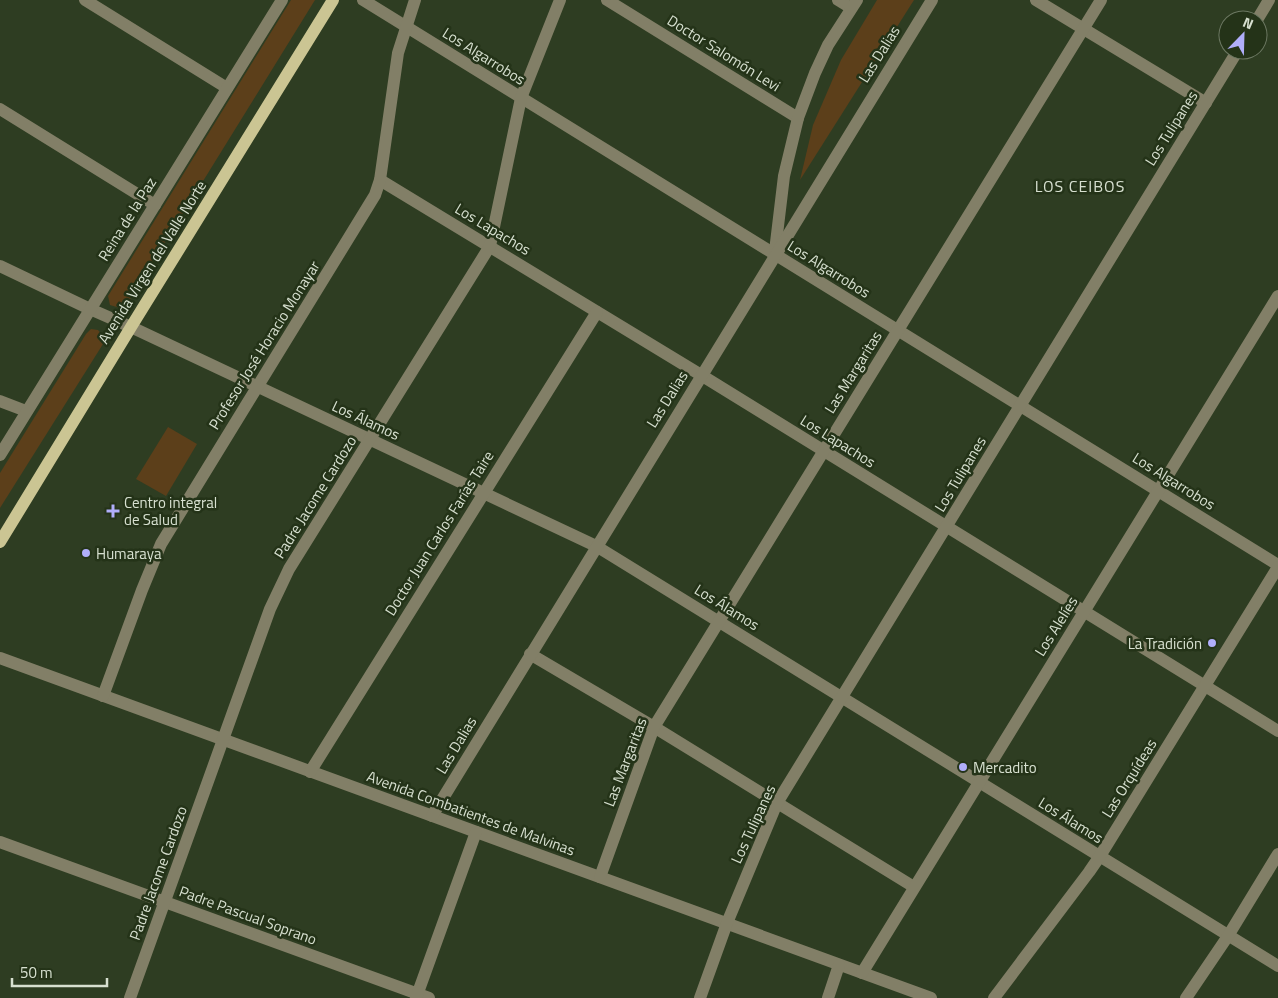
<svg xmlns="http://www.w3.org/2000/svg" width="1278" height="998" font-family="'Titillium Web',sans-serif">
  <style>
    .green { fill: #5c3f1a }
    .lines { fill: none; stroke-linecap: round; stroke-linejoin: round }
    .minor { stroke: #827f67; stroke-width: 12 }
    .major { stroke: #cbc593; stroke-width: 12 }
    .poi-dot { fill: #b0aefa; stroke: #243318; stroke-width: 2 }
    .labels { text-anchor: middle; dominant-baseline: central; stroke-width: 5; stroke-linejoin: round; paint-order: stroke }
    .street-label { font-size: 15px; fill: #d7e0d0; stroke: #243318 }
    .poi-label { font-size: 15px; fill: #d7e0d0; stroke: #243318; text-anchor: start }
    .neighbourhood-label { font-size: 16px; letter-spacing: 1px; fill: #d7e0d0; stroke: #243318 }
  </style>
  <rect width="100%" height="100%" fill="#2e3d22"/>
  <!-- green -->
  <g class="green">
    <path d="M291,0H315L127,304L120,308L110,305L108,296Z"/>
    <path d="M877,0H914L800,180L813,125L841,60Z"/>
    <path d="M91,329L98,330L103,336V344L0,508V473L86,334Z"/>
    <path d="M168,427L197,444L166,496L136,479Z"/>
  </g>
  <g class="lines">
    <!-- minor -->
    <g class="minor">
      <path d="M85,0L227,88"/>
      <path d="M363,0L1278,565"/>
      <path d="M607,0L798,118"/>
      <path d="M838,0L851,8"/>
      <path d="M1036,0L1206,103"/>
      <path d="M1257,20L1269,0"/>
      <path d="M0,109L155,205"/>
      <path d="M380,180L701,375L1278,731"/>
      <path d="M775,251L784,176L798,118L815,73L828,45L857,0"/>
      <path d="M0,266L90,309L131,327L596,546L1278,966"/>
      <path d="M0,401L26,411"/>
      <path d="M0,455L282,0"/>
      <path d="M530,654L654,727L914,887"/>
      <path d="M0,658L931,998"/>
      <path d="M103,696L142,590L161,544L375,195L380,180L398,53L415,0"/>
      <path d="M310,772L597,312"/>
      <path d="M432,816L932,0"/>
      <path d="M0,842L429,998"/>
      <path d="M600,877L654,727L1101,0"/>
      <path d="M862,973L1278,296"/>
      <path d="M130,998L270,609L289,569L490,246L521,98L560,0"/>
      <path d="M416,998L476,832"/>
      <path d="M700,998L727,923L777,803L1238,50"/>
      <path d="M828,998L839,965"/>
      <path d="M994,998L1089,872L1100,856L1278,567"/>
      <path d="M1186,998L1228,936L1278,854"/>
    </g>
    <!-- major -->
    <path class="major" d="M0,542L131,327L333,0"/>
  </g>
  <!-- markers -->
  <g class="poi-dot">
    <path d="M110.5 503.5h5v5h5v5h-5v5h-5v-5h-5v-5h5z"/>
    <circle cx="86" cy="553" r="5"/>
    <circle cx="1212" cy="643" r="5"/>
    <circle cx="963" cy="767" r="5"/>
  </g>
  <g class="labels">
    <!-- street labels -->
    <g class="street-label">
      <text transform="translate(724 53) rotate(32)">Doctor Salomón Levi</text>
      <text transform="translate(879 54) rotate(-58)">Las Dalias</text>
      <text transform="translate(484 56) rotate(32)">Los Algarrobos</text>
      <text transform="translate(1171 128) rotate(-58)">Los Tulipanes</text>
      <text transform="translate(127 219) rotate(-58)">Reina de la Paz</text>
      <text transform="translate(493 229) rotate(31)">Los Lapachos</text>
      <text transform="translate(152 262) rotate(-58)">Avenida Virgen del Valle Norte</text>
      <text transform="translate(829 269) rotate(32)">Los Algarrobos</text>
      <text transform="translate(264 345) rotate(-58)">Profesor José Horacio Monayar</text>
      <text transform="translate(853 372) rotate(-58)">Las Margaritas</text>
      <text transform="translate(667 399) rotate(-58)">Las Dalias</text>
      <text transform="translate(366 420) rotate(25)">Los Álamos</text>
      <text transform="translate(838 441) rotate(32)">Los Lapachos</text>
      <text transform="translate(960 474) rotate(-59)">Los Tulipanes</text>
      <text transform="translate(1174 481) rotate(32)">Los Algarrobos</text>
      <text transform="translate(315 497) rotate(-58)">Padre Jacome Cardozo</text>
      <text transform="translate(439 533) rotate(-58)">Doctor Juan Carlos Farías Taire</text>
      <text transform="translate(727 607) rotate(32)">Los Álamos</text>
      <text transform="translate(1056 626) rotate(-58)">Los Alelíes</text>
      <text transform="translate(456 745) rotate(-59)">Las Dalias</text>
      <text transform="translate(625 762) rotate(-69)">Las Margaritas</text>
      <text transform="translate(1129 778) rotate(-58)">Las Orquídeas</text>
      <text transform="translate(471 813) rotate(20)">Avenida Combatientes de Malvinas</text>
      <text transform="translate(1071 820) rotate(32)">Los Álamos</text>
      <text transform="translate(753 824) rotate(-65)">Los Tulipanes</text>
      <text transform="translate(158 873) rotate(-70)">Padre Jacome Cardozo</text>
      <text transform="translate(248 915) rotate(20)">Padre Pascual Soprano</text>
    </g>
    <!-- poi labels -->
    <g class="poi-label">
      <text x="124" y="502">Centro integral<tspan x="124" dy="17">de Salud</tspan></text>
      <text x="96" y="553">Humaraya</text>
      <text x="1202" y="643" text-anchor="end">La Tradición</text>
      <text x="973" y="767">Mercadito</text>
    </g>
    <!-- neighbourhood labels -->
    <g class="neighbourhood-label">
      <text x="1080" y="186">LOS CEIBOS</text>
    </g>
  </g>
  <!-- north arrow -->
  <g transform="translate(1243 35) rotate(23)"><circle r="24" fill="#243318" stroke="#6c7862"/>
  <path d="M0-4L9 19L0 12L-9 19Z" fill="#b0aefa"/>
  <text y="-8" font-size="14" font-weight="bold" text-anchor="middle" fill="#d7e0d0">N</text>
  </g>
  <!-- scale -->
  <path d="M12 978v8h95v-8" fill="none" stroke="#d7e0d0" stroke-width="2.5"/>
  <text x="20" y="978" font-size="15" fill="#d7e0d0" stroke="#243318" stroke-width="4" paint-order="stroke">50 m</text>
</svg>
